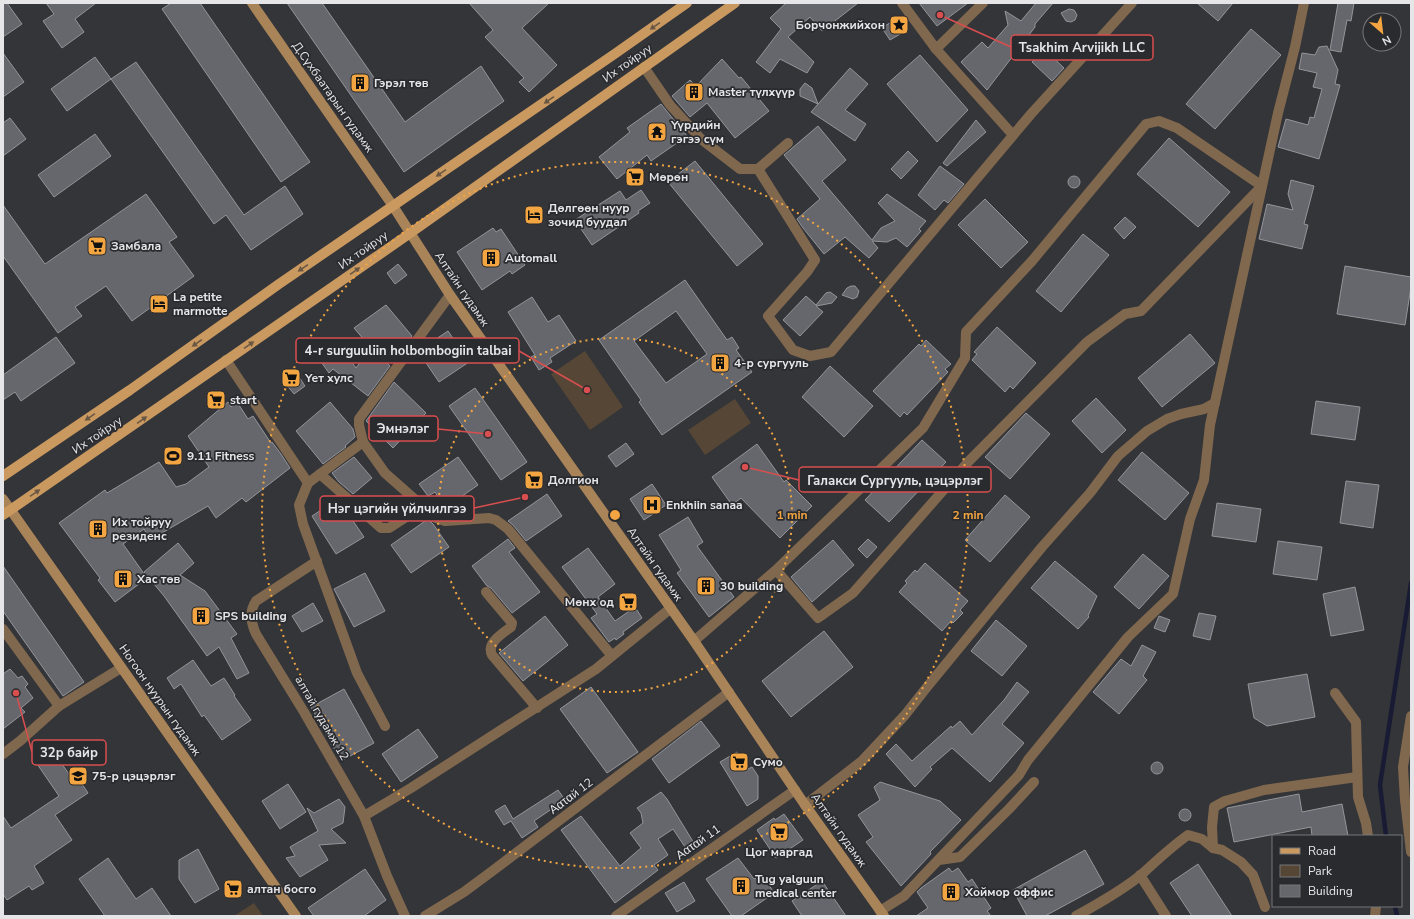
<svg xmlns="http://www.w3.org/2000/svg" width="1414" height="919" font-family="'Nunito Sans',sans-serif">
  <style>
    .green { fill: #564635 }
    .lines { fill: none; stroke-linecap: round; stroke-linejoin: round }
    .stream { stroke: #191b35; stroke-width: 4.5 }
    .building { fill: #66676c; stroke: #94959a; fill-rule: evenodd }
    .minor { stroke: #80684e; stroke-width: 10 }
    .secondary { stroke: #aa8459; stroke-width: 10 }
    .primary { stroke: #ca9960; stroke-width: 10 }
    .oneway { fill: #6a5743 }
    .ring { fill: none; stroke: #f2a541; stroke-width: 2; stroke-dasharray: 2 4 }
    .labels { text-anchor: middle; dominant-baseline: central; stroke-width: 3.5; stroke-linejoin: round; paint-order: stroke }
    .poi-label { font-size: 12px; font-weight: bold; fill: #e6e6e9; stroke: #2a2b2f; text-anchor: start }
    .street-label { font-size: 12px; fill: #e6e6e9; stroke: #2a2b2f }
    .centre { fill: #f2a541; stroke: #2a2b2f; stroke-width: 2 }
    .ring-label { font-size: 12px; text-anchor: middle; font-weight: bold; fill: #f2a541; stroke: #2a2b2f; stroke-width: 3.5; stroke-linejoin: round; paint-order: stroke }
    .leader { fill: none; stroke: #d94e4f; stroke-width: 1.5 }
    .callout-dot { fill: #d94e4f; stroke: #2a2b2f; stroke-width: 1.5 }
    .callout { fill: #2a2b2f; stroke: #d94e4f; stroke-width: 1.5 }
    .callout-label { font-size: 13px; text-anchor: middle; font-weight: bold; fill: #e6e6e9 }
  </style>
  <rect width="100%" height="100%" fill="#343539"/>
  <!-- green -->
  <g class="green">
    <path d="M585,351L623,407L590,430L551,374Z"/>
    <path d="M735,399L751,423L705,455L688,430Z"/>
    <path d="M254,903L263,916H234Z"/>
  </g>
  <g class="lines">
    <!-- stream -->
    <g class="stream">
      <path d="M1386,836L1380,785L1411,583"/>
      <path d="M1395,906L1397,916"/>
    </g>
  </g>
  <!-- building -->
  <g class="building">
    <path d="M3,3H7L22,24L3,37Z"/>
    <path d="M46,3H96L75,19L84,32L62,48L43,21L54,14Z"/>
    <path d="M171,3H200L310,162L281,182L162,9Z"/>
    <path d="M287,3H322L405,122L481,66L504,101L404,172Z"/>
    <path d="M469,3H549L522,28L557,65L529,92L519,82L524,78L485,37L493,30Z"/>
    <path d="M786,3H858L822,31L810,17L788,37L814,62L807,73L780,59L770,73L756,62L781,29L770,18Z"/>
    <path d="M919,3H968L937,26Z"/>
    <path d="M1036,3H1053L1035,24V27L987,90L961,62L982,42L988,48L1008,25L1005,11L1021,21Z"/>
    <path d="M1197,3H1233L1218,21Z"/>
    <path d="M1338,3H1354L1351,21L1347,20L1341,52L1330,50Z"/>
    <path d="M1069,9L1074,10L1077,15L1075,20L1071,22L1066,21L1061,13Z"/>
    <path d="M899,17L907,30L890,40L882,28Z"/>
    <path d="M1251,29L1281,55L1215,129L1186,104Z"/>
    <path d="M1327,46L1338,70L1335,84L1340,85L1319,159L1278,147L1286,119L1308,125L1310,117L1314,118L1322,89L1313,87L1317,73L1299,69L1302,53L1315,55L1319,47Z"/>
    <path d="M1045,50L1064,68L1052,81L1032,62Z"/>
    <path d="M3,53L24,82L3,97Z"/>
    <path d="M920,55L968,110L937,142L887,84Z"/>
    <path d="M95,57L111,79L67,111L51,89Z"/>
    <path d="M722,59L739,78L741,77L769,111L735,138L707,103L690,117L672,96L690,80L696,86Z"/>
    <path d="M136,62L244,215L285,186L303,214L251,250L226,215L214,224L111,79Z"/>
    <path d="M850,68L868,84L845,110L866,124L855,141L811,112Z"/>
    <path d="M805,83L812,88L818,104L800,96V89Z"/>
    <path d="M661,104L687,136L651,161L647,155L617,179L599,157L630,132L627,128Z"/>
    <path d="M10,118L26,139L3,156V123Z"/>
    <path d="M976,120L986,132L947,166L943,163Z"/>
    <path d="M818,126L846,160L822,181L872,240L881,228L895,221L878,203L887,194L926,221L919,229L921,231L907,247L896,238L887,242L872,241L878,248L869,258L845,237L824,254L803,228L797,219L820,199L784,155Z"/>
    <path d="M95,134L111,156L54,197L38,175Z"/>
    <path d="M1169,138L1230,192L1198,227L1137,174Z"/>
    <path d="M908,151L918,161L901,179L891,169Z"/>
    <path d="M695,161L763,244L737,266L668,182Z"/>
    <path d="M940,166L964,184L948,203L944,200L935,210L918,195Z"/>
    <circle cx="1074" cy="182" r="6"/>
    <path d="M1291,180L1314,186L1304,224L1308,225L1302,249L1259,239L1267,204L1293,210L1288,194Z"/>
    <path d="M641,190L650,203L638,211L639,213L592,245L575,220L620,191L626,200Z"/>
    <path d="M146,194L177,237L169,242L194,276L132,321L106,286L75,307L82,316L58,333L3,256V205L45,264Z"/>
    <path d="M985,199L1028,242L1001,268L958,225Z"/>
    <path d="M1125,217L1136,227L1124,239L1114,228Z"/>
    <path d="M493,228L496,232L501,229L525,265L512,274L510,271L482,290L457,252Z"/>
    <path d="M1083,234L1109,255L1061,312L1036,291Z"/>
    <path d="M398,264L407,275L395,284L387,273Z"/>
    <path d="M1345,266L1411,277V287L1405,325L1337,314Z"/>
    <path d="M685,280L727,340L732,337L739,348L736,350L752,372L662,435L639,402L641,400L599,340ZM676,311L707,354L666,383L634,341Z"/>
    <path d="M851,286H855L859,291L857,297L853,299L842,295L847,288Z"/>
    <path d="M830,292L837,297L832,303L816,306L823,312L800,336L783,320L806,296L816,305L826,293Z"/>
    <path d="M532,297L548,322L559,315L576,341L550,358L552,362L539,370L531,357L535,355L508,312Z"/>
    <path d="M386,305L412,336L405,345L387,363L390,366L368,396L333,369L329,373L319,359L339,344L356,368L371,348L354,328Z"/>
    <path d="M997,327L1036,363L1013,389L1010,386L1005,392L972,360L977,354L974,352Z"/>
    <path d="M448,331L469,362L439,382L418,351Z"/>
    <path d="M1190,334L1215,363L1162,407L1138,378Z"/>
    <path d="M56,337L75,363L21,401L15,392L3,400V375Z"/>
    <path d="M926,340L951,364L945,369L948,372L907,415L904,412L900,417L873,391L919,344L921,346Z"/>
    <path d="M830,366L873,406L844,437L802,397Z"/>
    <path d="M295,371L305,386L294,394L282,379Z"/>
    <path d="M394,382L426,413L393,448L366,421Z"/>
    <path d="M475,388L527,462L501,480L449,406Z"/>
    <path d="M1096,398L1126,430L1102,453L1072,421Z"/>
    <path d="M1316,401L1360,407L1355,440L1311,434Z"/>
    <path d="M228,402L231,407L237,402L248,419L253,416L271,443L272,442L281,454L290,468L246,502L242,498L216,518L208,506L150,540L144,529L123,544L147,578L115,602L98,580L100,578L59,523L105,490L107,493L159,462L176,487L186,484L209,467L188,436Z"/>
    <path d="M330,402L353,429L355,437L345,446L346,447L323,464L296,431Z"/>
    <path d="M1026,413L1050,434L1010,479L985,457Z"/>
    <path d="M922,440L946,462L889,522L865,500Z"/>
    <path d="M626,443L634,454L616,467L608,456Z"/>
    <path d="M757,444L784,482L786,480L812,506L780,538L741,498L732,505L712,477Z"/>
    <path d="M1142,452L1189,493L1165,520L1118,480Z"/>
    <path d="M354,457L372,478L353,494L339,482L332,473Z"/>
    <path d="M458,457L478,485L445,508L435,492L428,496L419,484Z"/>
    <path d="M1346,481L1379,485L1373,528L1340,523Z"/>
    <path d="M652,484L666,505L644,520L630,499Z"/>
    <path d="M547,494L562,516L526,541L513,525L508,521Z"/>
    <path d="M1005,495L1030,517L990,562L965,540Z"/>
    <path d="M338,499L364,537L336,554L312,516Z"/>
    <path d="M1217,503L1261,509L1256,542L1212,536Z"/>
    <path d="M688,517L703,542L697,546L734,597L709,617L677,573L681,570L659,535Z"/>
    <path d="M428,519L433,524L449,547L411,573L391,545Z"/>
    <path d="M508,539L515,548L509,552L540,592L512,613L491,588L487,586L472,566Z"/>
    <path d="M868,539L877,547L867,558L858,549Z"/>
    <path d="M833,540L854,565L812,602L791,577Z"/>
    <path d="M1278,541L1322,547L1317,580L1273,574Z"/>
    <path d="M178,543L194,563L180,575L205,591L237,634L231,638L249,673L237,679L219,647L207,656L164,596L144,572Z"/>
    <path d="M588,548L615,584L598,597L615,621L635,607L642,618L623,632L624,634L616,640L615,638L609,642L591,618L597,614L562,567Z"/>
    <path d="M1143,554L1169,576L1139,609L1114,587Z"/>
    <path d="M1055,561L1097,596L1088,616L1089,617L1078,629L1031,588Z"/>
    <path d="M925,563L968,601L960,610L963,613L953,623L951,621L942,631L899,592L907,583L905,581L915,570L917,572Z"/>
    <path d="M3,566L84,682L63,696L3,611Z"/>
    <path d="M365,573L385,611L354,627L334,589Z"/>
    <path d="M1355,587L1364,630L1331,636L1323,594Z"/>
    <path d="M313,603L323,621L302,632L292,616Z"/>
    <path d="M1199,613L1216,616L1210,640L1193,636Z"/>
    <path d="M545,616L568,645L523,681L499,653Z"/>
    <path d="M1159,616L1170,620L1165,632L1154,628Z"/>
    <path d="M996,620L1027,646L1002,676L971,651Z"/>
    <path d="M824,631L853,667L791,717L762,681Z"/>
    <path d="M1142,645L1156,652L1143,676L1147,680L1119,714L1093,692L1121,659L1131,666Z"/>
    <path d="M193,660L211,686L224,678L235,695L234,696L251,720L222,740L204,715L202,717L181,684L174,689L167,678Z"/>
    <path d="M10,669L18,678L22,676L28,684L25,687L33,698L21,708L25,712L3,729V674Z"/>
    <path d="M1307,674L1315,717L1267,726L1254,718L1248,684Z"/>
    <path d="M1017,682L1029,692L1002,724L1024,743L990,782L952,748L930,767L932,769L915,787L886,754L896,744L912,761L951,726L952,728L960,721L972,735L1004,700Z"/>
    <path d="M591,687L638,752L607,773L560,709Z"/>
    <path d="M344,689L374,743L341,761L311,707Z"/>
    <path d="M701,721L720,746L669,783L652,759Z"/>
    <path d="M418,729L438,757L401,782L382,754Z"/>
    <path d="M55,743L64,757L59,760L74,781L78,778L88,793L55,815L72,840L34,866L44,883L32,890L29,886L7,900L3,894V816L11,828L59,796L33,758Z"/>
    <path d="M737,752L748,769L752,767L758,776V799L747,806L720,762Z"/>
    <circle cx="1157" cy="768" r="6"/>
    <path d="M880,782L940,801L961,820L930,852L931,854L901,886L866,842L873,837L858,815L880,800L874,787Z"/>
    <path d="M288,784L306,812L280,829L262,801Z"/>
    <path d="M558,790L565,800L534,821L538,827L522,838L511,821L504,825L495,811L505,805L513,819Z"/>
    <path d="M661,792L667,799L697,848L689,853L673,829L658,839L668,855L654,865L658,870L615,903L561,830L581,816L620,866L641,848L630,833L643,823L641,813L637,808Z"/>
    <path d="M1299,794L1302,812L1342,804L1348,836H1312L1311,827L1234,842L1227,808Z"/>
    <path d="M339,799L345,807L343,823L331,829L346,843L319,845L328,860L300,877L286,858L295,856L290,847L318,831L307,808L314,813Z"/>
    <circle cx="1185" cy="815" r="6"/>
    <path d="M784,814L803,840L776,858L757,830L774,818L775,820Z"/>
    <path d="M198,849L219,889L195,903L179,879V860Z"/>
    <path d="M1085,850L1104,884L1045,916H1027L1013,890Z"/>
    <path d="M108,858L136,899L152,888L171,916H105L79,879Z"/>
    <path d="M738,858L754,879L763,875L774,893L741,916H732L706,879Z"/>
    <path d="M1198,864L1232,916H1192L1170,883Z"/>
    <path d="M949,868L952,872L958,868L968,882L972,879L991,908L987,911L991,916H916L928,908L917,892L921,888Z"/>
    <path d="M365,869L386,900L364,916H314L308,908Z"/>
    <path d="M822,881L846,916H802L792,901Z"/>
    <path d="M684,882L695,901L677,912L665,893Z"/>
  </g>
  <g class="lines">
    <!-- minor -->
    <g class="minor">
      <path d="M902,3L936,49L1013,135"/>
      <path d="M936,49L983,3"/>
      <path d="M644,67L670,105L701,139L740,169H758L788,143"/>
      <path d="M758,169L815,260L807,272L768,316L793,350L810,356L831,352L1031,114L1132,3"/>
      <path d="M226,360L308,483L299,505L303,524L357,673L385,726"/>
      <path d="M363,442L385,473L436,518L445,521L489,518L496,520L508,529L612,656"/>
      <path d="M320,474L381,528H389L423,506"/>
      <path d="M308,483L363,442L359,425V419L450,295"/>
      <path d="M317,561L256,601C249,611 251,623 256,634L304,712L364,816L387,876L405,916"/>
      <path d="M486,592L512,623L511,627C502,634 486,643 492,655L537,708"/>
      <path d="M3,629L59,706L121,668"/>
      <path d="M694,641L776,570L923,428L965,358L966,332L1032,261L1146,124L1159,121L1177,128L1262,186L1141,311L1125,314L1087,342L969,461L853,593L818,618L776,570"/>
      <path d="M1335,693L1356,722L1358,797L1366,823L1368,836"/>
      <path d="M1411,716L1403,767L1405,800L1411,852"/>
      <path d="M3,754L20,741L59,706"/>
      <path d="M805,805L862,761L905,715L927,687L1042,547L1090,493L1118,456L1147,431L1167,419L1181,414L1204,409L1215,403"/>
      <path d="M364,816L411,788L596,669L671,608"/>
      <path d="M1213,848L1212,827L1214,807L1225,801L1264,790L1357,777"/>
      <path d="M939,860L960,857L1009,809L1034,782"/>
      <path d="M1140,875L1166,916"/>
      <path d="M880,911L904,896L1019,775L1028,760L1128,637L1173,594L1190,519L1204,480L1210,425L1278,113L1295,47L1304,3"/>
      <path d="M425,916L464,892L491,872L729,692"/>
      <path d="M616,916L795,790"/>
      <path d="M1076,916C1098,904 1121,891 1141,875C1156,861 1171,847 1188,835L1202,839L1213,848L1222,850L1241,862L1253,875L1265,907"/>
      <path d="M1375,916L1376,906"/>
    </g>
    <!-- secondary -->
    <g class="secondary">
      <path d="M252,3L393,206L450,295L694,641L805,805L884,916"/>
      <path d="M3,499L296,916"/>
    </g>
    <!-- primary -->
    <g class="primary">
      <path d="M3,476L130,390L279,284L616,53L687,3"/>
      <path d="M3,515L409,234L735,3"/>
    </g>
  </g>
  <!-- one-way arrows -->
  <defs><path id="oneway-solid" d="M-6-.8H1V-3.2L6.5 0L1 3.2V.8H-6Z"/></defs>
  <g class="oneway">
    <use href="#oneway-solid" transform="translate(655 26) rotate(145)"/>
    <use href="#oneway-solid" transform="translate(549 100) rotate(146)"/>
    <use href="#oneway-solid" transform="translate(441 173) rotate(146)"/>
    <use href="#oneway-solid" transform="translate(303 268) rotate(146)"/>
    <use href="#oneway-solid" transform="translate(355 271) rotate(-35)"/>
    <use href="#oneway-solid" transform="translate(197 343) rotate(145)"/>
    <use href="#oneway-solid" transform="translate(249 345) rotate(-35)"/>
    <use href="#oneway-solid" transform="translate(90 417) rotate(146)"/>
    <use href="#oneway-solid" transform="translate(142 420) rotate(-34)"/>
    <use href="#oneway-solid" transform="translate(35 493) rotate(-34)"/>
  </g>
  <!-- distance rings -->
  <g class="ring">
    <circle cx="615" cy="515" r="177"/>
    <circle cx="615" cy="515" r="353"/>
  </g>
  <!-- icons -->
  <defs>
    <g id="sight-square" transform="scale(1)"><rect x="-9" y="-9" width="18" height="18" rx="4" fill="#f2a541" stroke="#2a2b2f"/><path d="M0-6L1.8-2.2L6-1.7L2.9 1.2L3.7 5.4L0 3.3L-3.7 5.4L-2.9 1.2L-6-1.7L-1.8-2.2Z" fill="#111"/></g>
    <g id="building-square" transform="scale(1)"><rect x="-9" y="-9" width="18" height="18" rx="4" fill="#f2a541" stroke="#2a2b2f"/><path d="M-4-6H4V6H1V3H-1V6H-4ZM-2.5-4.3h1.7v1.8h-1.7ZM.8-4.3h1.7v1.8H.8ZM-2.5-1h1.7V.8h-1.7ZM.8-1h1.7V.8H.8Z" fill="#111"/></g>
    <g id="temple-square" transform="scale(1)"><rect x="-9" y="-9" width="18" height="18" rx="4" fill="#f2a541" stroke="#2a2b2f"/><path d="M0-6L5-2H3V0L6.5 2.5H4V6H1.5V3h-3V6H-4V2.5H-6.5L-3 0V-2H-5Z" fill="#111"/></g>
    <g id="supermarket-square" transform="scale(1)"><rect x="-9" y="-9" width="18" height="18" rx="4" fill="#f2a541" stroke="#2a2b2f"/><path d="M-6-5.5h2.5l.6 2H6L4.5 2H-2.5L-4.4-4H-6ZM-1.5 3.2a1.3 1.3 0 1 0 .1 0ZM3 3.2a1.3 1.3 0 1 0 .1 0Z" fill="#111"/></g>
    <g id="hotel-square" transform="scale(1)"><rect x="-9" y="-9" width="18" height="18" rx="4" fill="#f2a541" stroke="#2a2b2f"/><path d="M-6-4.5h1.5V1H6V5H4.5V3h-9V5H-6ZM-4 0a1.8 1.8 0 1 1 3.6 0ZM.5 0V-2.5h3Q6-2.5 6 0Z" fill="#111"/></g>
    <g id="stadium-square" transform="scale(1)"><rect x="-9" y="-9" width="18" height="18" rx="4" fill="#f2a541" stroke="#2a2b2f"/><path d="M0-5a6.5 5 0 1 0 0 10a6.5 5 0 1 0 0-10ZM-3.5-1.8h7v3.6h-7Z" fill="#111"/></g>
    <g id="hospital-square" transform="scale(1)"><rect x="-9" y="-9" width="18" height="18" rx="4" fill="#f2a541" stroke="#2a2b2f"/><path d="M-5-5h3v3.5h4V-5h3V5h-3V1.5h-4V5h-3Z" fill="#111"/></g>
    <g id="school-square" transform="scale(1)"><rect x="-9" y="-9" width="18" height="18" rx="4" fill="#f2a541" stroke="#2a2b2f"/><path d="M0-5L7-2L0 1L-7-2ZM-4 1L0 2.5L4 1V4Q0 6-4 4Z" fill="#111"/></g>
  </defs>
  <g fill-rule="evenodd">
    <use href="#sight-square" x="899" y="25"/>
    <use href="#building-square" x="360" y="83"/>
    <use href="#building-square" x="694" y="92"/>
    <use href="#temple-square" x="657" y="132"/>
    <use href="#supermarket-square" x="635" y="177"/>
    <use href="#hotel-square" x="534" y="215"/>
    <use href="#supermarket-square" x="97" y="246"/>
    <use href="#building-square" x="491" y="258"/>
    <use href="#hotel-square" x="159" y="304"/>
    <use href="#building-square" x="720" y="363"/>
    <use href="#supermarket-square" x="291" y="378"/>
    <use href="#supermarket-square" x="216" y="400"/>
    <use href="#stadium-square" x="173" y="456"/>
    <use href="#supermarket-square" x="534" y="480"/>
    <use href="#hospital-square" x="652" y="505"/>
    <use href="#building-square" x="98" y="529"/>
    <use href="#building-square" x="123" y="579"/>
    <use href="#building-square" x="706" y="586"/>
    <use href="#supermarket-square" x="628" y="602"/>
    <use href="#building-square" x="201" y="616"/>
    <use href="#supermarket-square" x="739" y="762"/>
    <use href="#school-square" x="78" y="776"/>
    <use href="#supermarket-square" x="779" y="832"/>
    <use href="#building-square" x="741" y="886"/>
    <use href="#supermarket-square" x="233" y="889"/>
    <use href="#building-square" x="951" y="892"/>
  </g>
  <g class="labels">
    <!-- poi labels -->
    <g class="poi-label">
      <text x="885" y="25" text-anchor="end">Борчонжийхон</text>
      <text x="374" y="83">Гэрэл төв</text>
      <text x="708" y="92">Master түлхүүр</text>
      <text x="671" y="125">Үүрдийн<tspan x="671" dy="14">гэгээ сүм</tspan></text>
      <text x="649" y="177">Мөрөн</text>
      <text x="548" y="208">Дөлгөөн нуур<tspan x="548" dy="14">зочид буудал</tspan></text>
      <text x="111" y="246">Замбала</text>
      <text x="505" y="258">Automall</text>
      <text x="173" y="297">La petite<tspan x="173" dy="14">marmotte</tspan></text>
      <text x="734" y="363">4-р сургууль</text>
      <text x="305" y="378">Үет хулс</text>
      <text x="230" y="400">start</text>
      <text x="187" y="456">9.11 Fitness</text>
      <text x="548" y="480">Долгион</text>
      <text x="666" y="505">Enkhiin sanaa</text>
      <text x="112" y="522">Их тойруу<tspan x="112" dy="14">резиденс</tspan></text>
      <text x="137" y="579">Хас төв</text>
      <text x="720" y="586">30 building</text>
      <text x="614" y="602" text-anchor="end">Мөнх од</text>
      <text x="215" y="616">SPS building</text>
      <text x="753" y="762">Сумо</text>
      <text x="92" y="776">75-р цэцэрлэг</text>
      <text x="779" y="852" text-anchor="middle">Цог маргад</text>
      <text x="755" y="879">Tug yalguun<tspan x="755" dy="14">medical center</tspan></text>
      <text x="247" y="889">алтан босго</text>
      <text x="965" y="892">Хоймор оффис</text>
    </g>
    <!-- street labels -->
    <g class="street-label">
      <text transform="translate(627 63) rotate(-35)">Их тойруу</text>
      <text transform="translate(333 97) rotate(55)">Д.Сүхбаатарын гудамж</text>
      <text transform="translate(363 250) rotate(-35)">Их тойруу</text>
      <text transform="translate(462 289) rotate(56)">Алтайн гудамж</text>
      <text transform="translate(97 435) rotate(-34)">Их тойруу</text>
      <text transform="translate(655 564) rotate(55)">Алтайн гудамж</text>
      <text transform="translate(160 700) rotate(55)">Ногоон нуурын гудамж</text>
      <text transform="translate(322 718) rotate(60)">алтай гудамж 12</text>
      <text transform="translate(571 796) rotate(-37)">Ααταй 12</text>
      <text transform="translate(839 830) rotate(55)">Алтайн гудамж</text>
      <text transform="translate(698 842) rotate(-35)">Ααταй 11</text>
    </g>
  </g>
  <circle cx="615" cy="515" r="6" class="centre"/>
  <g class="ring-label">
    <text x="792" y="519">1 min</text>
    <text x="968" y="519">2 min</text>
  </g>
  <!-- callouts -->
  <path class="leader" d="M940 15L1011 47M587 390L519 351M488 434L438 429M745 467L799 480M525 497L474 508M16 693L32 752"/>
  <g class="callout-dot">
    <circle cx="940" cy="15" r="4"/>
    <circle cx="587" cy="390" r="4"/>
    <circle cx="488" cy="434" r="4"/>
    <circle cx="745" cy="467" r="4"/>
    <circle cx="525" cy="497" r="4"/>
    <circle cx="16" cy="693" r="4"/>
  </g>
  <g class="callout">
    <rect x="1011" y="35" width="142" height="25" rx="4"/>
    <rect x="296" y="338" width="223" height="25" rx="4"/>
    <rect x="369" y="416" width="69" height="25" rx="4"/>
    <rect x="799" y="467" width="192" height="25" rx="4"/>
    <rect x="320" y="496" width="154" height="25" rx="4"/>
    <rect x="32" y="740" width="74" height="25" rx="4"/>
  </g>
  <g class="callout-label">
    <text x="1082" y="52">Tsakhim Arvijikh LLC</text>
    <text x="408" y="355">4-r surguuliin holbombogiin talbai</text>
    <text x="403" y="433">Эмнэлэг</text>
    <text x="895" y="485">Галакси Сургууль, цэцэрлэг</text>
    <text x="397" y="513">Нэг цэгийн үйлчилгээ</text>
    <text x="69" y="757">32р байр</text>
  </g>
  <!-- border -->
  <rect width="1414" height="919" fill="none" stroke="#e6e6e9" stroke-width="8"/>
  <!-- legend -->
  <rect x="1272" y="835" width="130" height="72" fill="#2a2b2f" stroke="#757679"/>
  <rect x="1280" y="848" width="20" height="6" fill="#ca9960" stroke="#757679"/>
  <text x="1308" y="855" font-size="12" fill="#e6e6e9">Road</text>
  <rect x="1280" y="865" width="20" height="12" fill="#564635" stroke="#757679"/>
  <text x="1308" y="875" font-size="12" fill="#e6e6e9">Park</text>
  <rect x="1280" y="885" width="20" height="12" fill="#66676c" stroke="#757679"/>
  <text x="1308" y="895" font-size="12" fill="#e6e6e9">Building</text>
  <!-- north arrow -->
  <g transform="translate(1382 32) rotate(152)"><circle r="19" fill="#2a2b2f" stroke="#757679"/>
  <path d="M0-3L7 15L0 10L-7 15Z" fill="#f2a541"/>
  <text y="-6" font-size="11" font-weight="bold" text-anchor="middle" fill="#e6e6e9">N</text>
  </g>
</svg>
